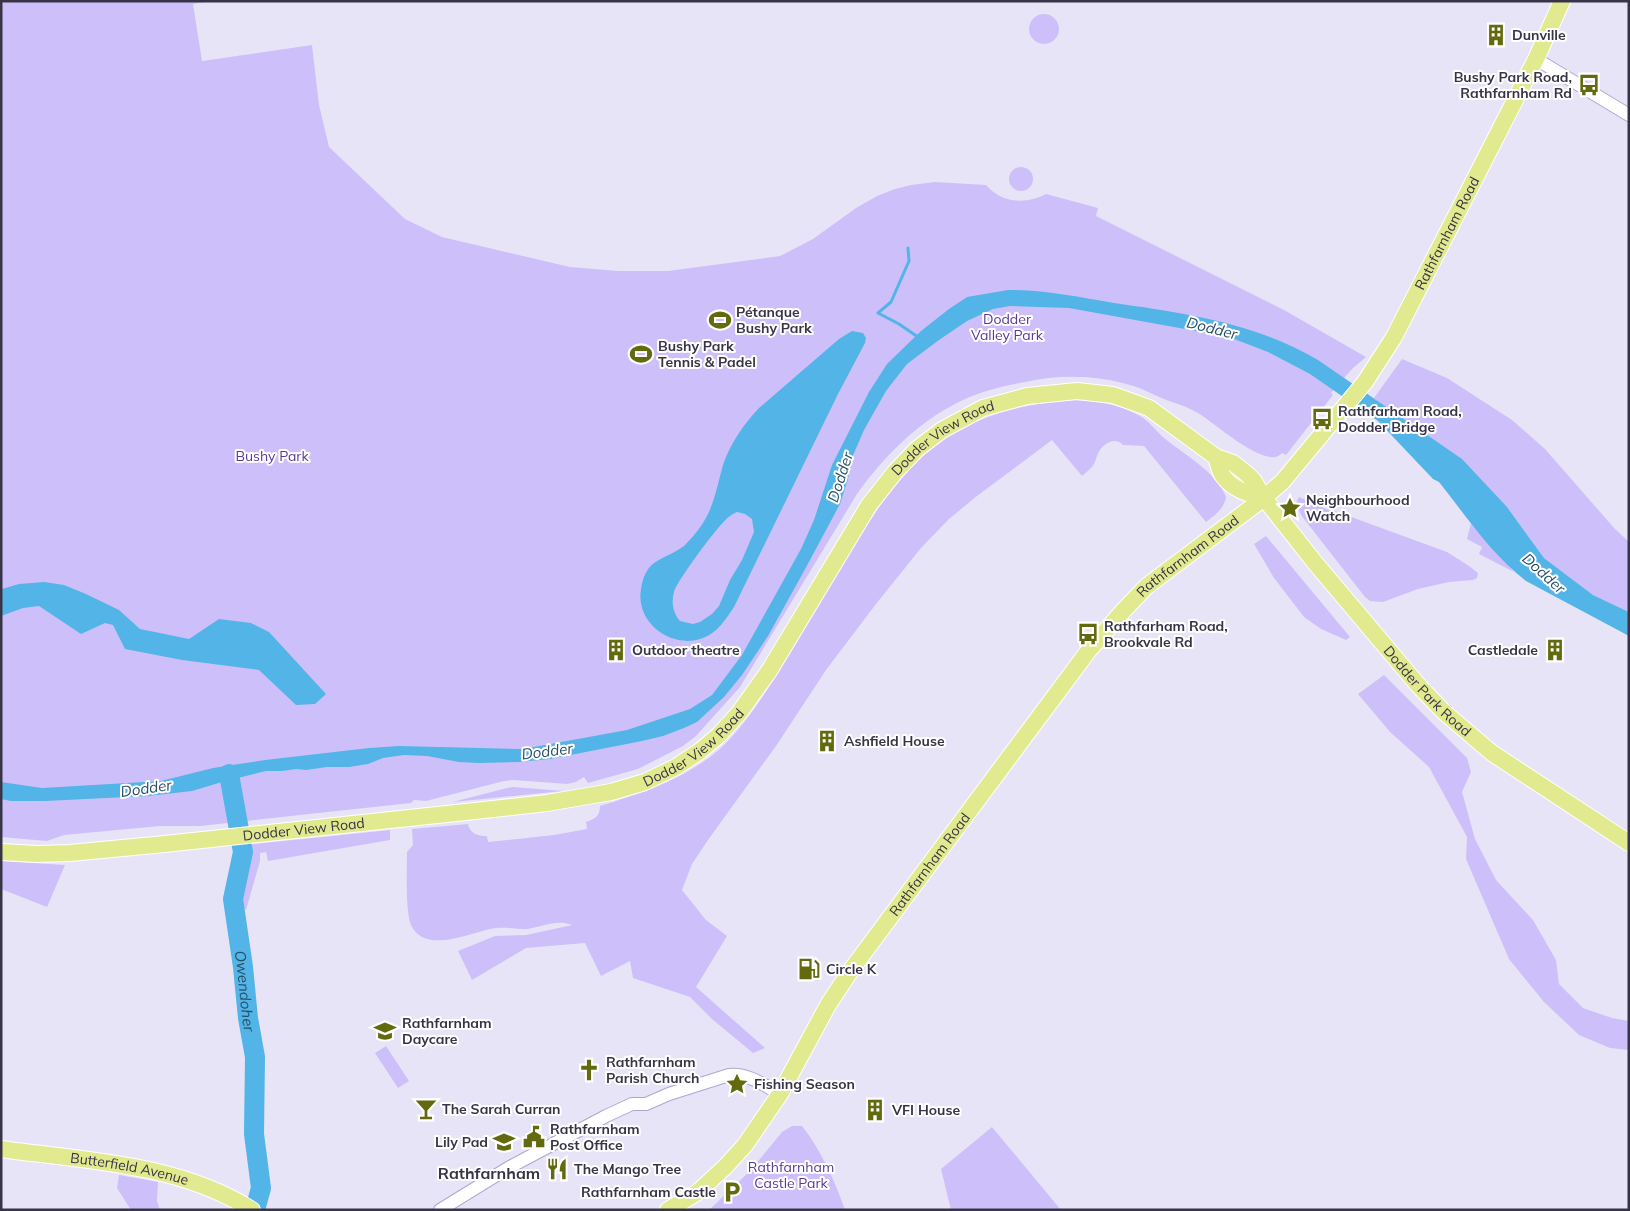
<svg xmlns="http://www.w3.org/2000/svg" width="1630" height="1211" font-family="Mulish,sans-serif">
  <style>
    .green { fill: #cdc0fa }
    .water { fill: #52b4e7; fill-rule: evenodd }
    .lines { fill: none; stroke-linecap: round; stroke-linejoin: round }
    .stream { stroke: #52b4e7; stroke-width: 3 }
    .river { stroke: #52b4e7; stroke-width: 20 }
    .minor-casing { stroke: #afa5d3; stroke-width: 14 }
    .major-casing { stroke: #fff; stroke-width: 18 }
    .minor { stroke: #fff; stroke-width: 12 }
    .major { stroke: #e2ea8f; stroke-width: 16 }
    .labels { text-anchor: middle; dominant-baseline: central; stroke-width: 4; stroke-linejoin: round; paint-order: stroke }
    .poi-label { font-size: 14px; font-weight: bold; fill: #383447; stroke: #fff; text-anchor: start }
    .street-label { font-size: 14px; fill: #383447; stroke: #fff }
    .park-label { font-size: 14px; fill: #583997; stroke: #fff }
    .water-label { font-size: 15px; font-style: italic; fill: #274f66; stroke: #fff }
    .quarter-label { font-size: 16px; font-weight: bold; fill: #383447; stroke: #fff }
  </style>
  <rect width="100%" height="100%" fill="#e8e4f8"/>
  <!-- green -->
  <g class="green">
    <path d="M1,1H211L193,4L202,61L312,45L319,105L329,147L405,219L442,237L570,267L618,271H668L780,256L813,239L856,208L877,196L895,189L911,185L935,182L986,185C1002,203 1025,205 1046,194L1098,208L1096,216L1284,310L1366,357L1352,369L1331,393L1333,395L1286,455L1282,453C1267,472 1212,420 1196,412C1186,406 1174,403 1164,399C1154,395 1144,389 1133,386C1098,375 1061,374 1025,382C1004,386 983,391 963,400C920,420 884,456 857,494L740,687L696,736L683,746L638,769L588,783L584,777L576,782L567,784L514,780L504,781L426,801L414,800L411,803L200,826H160L64,835L47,841L1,837Z"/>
    <circle cx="1044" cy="29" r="15"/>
    <circle cx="1021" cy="179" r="12"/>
    <path d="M1402,359L1447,378L1512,420L1545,449L1615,529L1629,542V612L1593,595L1544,558L1507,507L1374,398Z"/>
    <path d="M1074,400C1097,401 1120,404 1140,416C1149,421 1155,430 1163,437C1183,454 1217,472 1226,497C1224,509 1215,515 1206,522L1144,446L1123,445C1117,437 1105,442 1100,450C1097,454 1096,460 1094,464C1091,469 1086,472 1082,476L1052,440L977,496L949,519L921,548L876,604L826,670L776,746L708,840L692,864L682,890L706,920L727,936L696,987L765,1048L753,1053L712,1019L690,997L633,978L630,961L601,976L585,943L526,948L472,980L458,951L495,936L526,935L572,925C556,919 543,927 527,929C517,929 506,927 496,928C473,931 425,956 411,925C405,910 407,869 407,852L413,845L412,829L468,824C470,834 478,836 487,836L488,842L554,835L587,829L586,822C595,819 600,816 600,806C643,793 688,778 722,747C749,721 769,687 789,655C829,590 872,500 930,450C944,438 961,428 978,421C1009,407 1041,403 1074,400Z"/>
    <path d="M1299,497L1326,509L1335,511L1447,552L1469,566L1478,573L1477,578L1473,580L1449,582L1418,589L1383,602L1370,601L1365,597L1301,515L1296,503Z"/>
    <path d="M1471,523L1514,572L1479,554L1482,547L1467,539Z"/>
    <path d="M1266,536L1350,637L1346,640L1321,629L1304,617L1274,578L1254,544Z"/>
    <path d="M1384,675L1467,758L1471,772L1462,792L1475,839L1496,880L1533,920L1556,960L1559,984L1583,1008L1612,1018L1629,1021V1050L1610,1048L1579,1035L1544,1002L1509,959L1466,859L1467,837L1429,767L1390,732L1358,694Z"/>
    <path d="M513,787L563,791L453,802L507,788Z"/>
    <path d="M390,830V840L268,861L266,852L260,853V861L246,910L235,899L245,863V845Z"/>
    <path d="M1,861L65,865L47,907L1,889Z"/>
    <path d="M386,1046L409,1081L398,1088L375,1053Z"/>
    <path d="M792,1126H802C821,1150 835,1181 845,1210H709L750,1171L782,1132Z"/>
    <path d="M992,1127L1061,1210H951L941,1169Z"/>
    <path d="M119,1175L158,1182L157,1201L160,1210H131L117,1188Z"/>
  </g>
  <!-- water -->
  <g class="water">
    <path d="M1008,290C1044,290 1078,297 1114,303C1184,313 1256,323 1318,360L1462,459L1507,507L1544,558L1593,595L1629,612V636L1526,581C1492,555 1466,516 1439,482L1433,479L1378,421L1310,374L1268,352L1229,337L1069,308L1010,306L993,309L967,321L939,340L907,364L886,391L864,430L851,460L848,479L840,504L803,573L768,636L742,675L724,697L697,722L684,728L663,736L642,741L550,759L519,762L479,763L459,762L427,756L404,755L383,758L368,764L349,767H327L306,770L296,769L282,771H266L222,782L192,791L148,796L45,801H11L1,799V782L42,788L161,781L213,768L265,760L369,748L399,746L523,749L627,730L690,709L712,695L742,655L801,549L814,520L832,465L869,392L887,364L921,331L949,309L967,297Z"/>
    <path d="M852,331L863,333L866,338L865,343L838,394L734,607C726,619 717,633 703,638C672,650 635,623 641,589C646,557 664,561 684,546C690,540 696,533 701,526C715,506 717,484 724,462C732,441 744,424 759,408L839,339ZM737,512L745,514L752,519L754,532L742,560L730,580L719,606L712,614L700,622L693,624L680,621C673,613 671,602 674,592C677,581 721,521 730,516C732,514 735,513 737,512Z"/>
    <path d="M44,582L64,585L86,594L119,610L140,629L189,639L219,619L251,623L269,632L326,694L315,704L296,705L259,670L182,660L125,649L113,625L105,623L81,634L39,606L23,608L1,616L2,589L19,584Z"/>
  </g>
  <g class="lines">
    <!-- stream -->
    <g class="stream">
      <path d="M908,248L909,261L891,302L878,313L899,324L918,337"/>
      <path d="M261,1188L264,1192"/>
    </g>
    <!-- river -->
    <path class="river" id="s1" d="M229,774L243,852L233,899L243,967L248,1018L255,1057L254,1134L261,1188L255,1210"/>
    <!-- minor casing -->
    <g class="minor-casing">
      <g id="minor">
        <path d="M1536,59L1629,115"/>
        <path d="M440,1210L508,1168L606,1116L632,1104H646L669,1094L729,1075C748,1073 764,1085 780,1094"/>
      </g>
    </g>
    <!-- major casing -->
    <g class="major-casing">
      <g id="major">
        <path d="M1216,457C1218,462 1219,471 1223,476C1232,489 1248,494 1264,498"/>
        <path id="s2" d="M1,852L37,854L70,853L165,844L475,811L547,803L611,792L645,782L676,767L700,751L719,735L739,713L769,671L869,505L895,472L917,449L942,430L983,408L1027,396L1077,391L1113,395L1149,408L1216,457L1233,463L1247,474L1253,480L1264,498L1316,564L1418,685L1444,712L1492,753L1629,843"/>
        <path id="s3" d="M1,1149C86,1161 178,1163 252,1210"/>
        <path id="s4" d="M668,1210L698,1192L726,1166L745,1145L780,1094L828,1005L851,970L1089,650L1123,611L1147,586L1264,498L1283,481L1365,382L1394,337L1536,59L1562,1"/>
      </g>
    </g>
    <!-- minor -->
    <use href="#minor" class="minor"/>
    <!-- major -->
    <use href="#major" class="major"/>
  </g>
  <!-- icons -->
  <defs>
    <g id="building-bare" transform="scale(1.725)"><path d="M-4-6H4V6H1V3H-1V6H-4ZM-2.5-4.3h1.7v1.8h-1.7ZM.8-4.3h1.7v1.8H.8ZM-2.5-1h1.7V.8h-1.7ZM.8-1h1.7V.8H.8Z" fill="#626a0d" stroke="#fff" stroke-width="2.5" paint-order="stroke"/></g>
    <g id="bus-bare" transform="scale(1.725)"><path d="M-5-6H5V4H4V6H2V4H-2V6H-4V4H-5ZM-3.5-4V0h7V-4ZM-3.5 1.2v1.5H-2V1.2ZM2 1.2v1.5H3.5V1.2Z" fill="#626a0d" stroke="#fff" stroke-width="2.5" paint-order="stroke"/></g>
    <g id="stadium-bare" transform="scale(1.725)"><path d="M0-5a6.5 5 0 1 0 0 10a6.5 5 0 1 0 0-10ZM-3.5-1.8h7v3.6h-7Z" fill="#626a0d" stroke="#fff" stroke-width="2.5" paint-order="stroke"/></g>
    <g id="sight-bare" transform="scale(1.725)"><path d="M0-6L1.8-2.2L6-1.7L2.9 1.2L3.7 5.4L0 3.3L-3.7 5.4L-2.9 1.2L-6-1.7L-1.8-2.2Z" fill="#626a0d" stroke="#fff" stroke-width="2.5" paint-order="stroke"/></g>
    <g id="fuel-bare" transform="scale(1.725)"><path d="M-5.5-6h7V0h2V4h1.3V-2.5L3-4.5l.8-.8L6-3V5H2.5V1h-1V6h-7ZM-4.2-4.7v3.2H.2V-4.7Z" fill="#626a0d" stroke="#fff" stroke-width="2.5" paint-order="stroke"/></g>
    <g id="school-bare" transform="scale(1.725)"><path d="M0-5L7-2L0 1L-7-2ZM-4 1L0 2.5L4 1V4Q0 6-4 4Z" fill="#626a0d" stroke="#fff" stroke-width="2.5" paint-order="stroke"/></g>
    <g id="church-bare" transform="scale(1.725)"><path d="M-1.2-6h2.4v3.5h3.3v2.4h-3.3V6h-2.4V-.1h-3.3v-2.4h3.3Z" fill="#626a0d" stroke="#fff" stroke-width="2.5" paint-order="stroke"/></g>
    <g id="bar-bare" transform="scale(1.725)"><path d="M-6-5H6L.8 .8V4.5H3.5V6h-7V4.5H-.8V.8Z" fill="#626a0d" stroke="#fff" stroke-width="2.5" paint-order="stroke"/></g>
    <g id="civic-bare" transform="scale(1.725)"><path d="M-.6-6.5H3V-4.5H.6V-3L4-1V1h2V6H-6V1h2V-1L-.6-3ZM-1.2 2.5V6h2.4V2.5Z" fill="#626a0d" stroke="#fff" stroke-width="2.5" paint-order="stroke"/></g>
    <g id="restaurant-bare" transform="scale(1.725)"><path d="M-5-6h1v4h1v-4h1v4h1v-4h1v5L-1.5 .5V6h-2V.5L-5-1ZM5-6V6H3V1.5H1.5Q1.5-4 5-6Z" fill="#626a0d" stroke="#fff" stroke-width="2.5" paint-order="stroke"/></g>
    <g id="parking-bare" transform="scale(1.725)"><path d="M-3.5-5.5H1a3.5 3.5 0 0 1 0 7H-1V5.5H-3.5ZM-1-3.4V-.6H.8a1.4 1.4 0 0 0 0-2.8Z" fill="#626a0d" stroke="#fff" stroke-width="2.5" paint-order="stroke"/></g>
  </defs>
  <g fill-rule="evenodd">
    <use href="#building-bare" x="1496" y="35"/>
    <use href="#bus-bare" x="1589" y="85"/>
    <use href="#stadium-bare" x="720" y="320"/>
    <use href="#stadium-bare" x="641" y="354"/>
    <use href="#bus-bare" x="1322" y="419"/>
    <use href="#sight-bare" x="1290" y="508"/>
    <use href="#bus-bare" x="1088" y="634"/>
    <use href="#building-bare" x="616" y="650"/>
    <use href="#building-bare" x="1555" y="650"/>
    <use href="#building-bare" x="827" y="741"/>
    <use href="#fuel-bare" x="809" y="969"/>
    <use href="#school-bare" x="385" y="1031"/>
    <use href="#church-bare" x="589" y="1070"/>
    <use href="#sight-bare" x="737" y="1084"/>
    <use href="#bar-bare" x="426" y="1109"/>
    <use href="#building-bare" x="875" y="1110"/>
    <use href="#civic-bare" x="534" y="1137"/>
    <use href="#school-bare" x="504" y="1142"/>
    <use href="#restaurant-bare" x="557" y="1169"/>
    <use href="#parking-bare" x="732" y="1192"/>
  </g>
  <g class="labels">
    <!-- poi labels -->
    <g class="poi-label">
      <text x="1512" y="35">Dunville</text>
      <text x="1572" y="77" text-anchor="end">Bushy Park Road,<tspan x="1572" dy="16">Rathfarnham Rd</tspan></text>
      <text x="736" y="312">Pétanque<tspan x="736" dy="16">Bushy Park</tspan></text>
      <text x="658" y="346">Bushy Park<tspan x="658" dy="16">Tennis &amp; Padel</tspan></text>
      <text x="1338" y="411">Rathfarham Road,<tspan x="1338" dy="16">Dodder Bridge</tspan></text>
      <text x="1306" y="500">Neighbourhood<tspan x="1306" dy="16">Watch</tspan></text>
      <text x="1104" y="626">Rathfarham Road,<tspan x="1104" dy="16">Brookvale Rd</tspan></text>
      <text x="632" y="650">Outdoor theatre</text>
      <text x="1538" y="650" text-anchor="end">Castledale</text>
      <text x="844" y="741">Ashfield House</text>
      <text x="826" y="969">Circle K</text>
      <text x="402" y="1023">Rathfarnham<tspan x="402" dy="16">Daycare</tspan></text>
      <text x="606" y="1062">Rathfarnham<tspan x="606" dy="16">Parish Church</tspan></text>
      <text x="754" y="1084">Fishing Season</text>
      <text x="442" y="1109">The Sarah Curran</text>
      <text x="892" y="1110">VFI House</text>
      <text x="550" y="1129">Rathfarnham<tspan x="550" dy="16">Post Office</tspan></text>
      <text x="488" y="1142" text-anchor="end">Lily Pad</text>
      <text x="574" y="1169">The Mango Tree</text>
      <text x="716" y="1192" text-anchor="end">Rathfarnham Castle</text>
    </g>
    <!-- street labels -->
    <g class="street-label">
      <text stroke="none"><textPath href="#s4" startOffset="1262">Rathfarnham Road</textPath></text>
      <text stroke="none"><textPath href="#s2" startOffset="1114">Dodder View Road</textPath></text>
      <text stroke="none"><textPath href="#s4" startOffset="842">Rathfarnham Road</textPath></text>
      <text stroke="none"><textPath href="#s2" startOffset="1736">Dodder Park Road</textPath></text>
      <text stroke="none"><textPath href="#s2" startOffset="709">Dodder View Road</textPath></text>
      <text stroke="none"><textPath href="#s2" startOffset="304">Dodder View Road</textPath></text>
      <text stroke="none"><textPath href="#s4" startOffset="438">Rathfarnham Road</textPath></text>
      <text stroke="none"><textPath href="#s3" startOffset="130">Butterfield Avenue</textPath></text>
    </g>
    <!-- park labels -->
    <g class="park-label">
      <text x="1007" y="319">Dodder<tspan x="1007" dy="16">Valley Park</tspan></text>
      <text x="272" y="456">Bushy Park</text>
      <text x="791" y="1167">Rathfarnham<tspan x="791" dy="16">Castle Park</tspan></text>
    </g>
    <!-- water labels -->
    <g class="water-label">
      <text transform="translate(1212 328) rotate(14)">Dodder</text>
      <text transform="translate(840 477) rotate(-72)">Dodder</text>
      <text transform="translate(1544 573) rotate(42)">Dodder</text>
      <text transform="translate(547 751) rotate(-7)">Dodder</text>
      <text transform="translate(146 788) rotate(-8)">Dodder</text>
      <text stroke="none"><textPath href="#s1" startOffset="220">Owendoher</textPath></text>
    </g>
    <!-- quarter labels -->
    <g class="quarter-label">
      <text x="489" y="1173">Rathfarnham</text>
    </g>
  </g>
  <!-- border -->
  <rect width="1630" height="1211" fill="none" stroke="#383447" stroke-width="5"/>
</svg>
